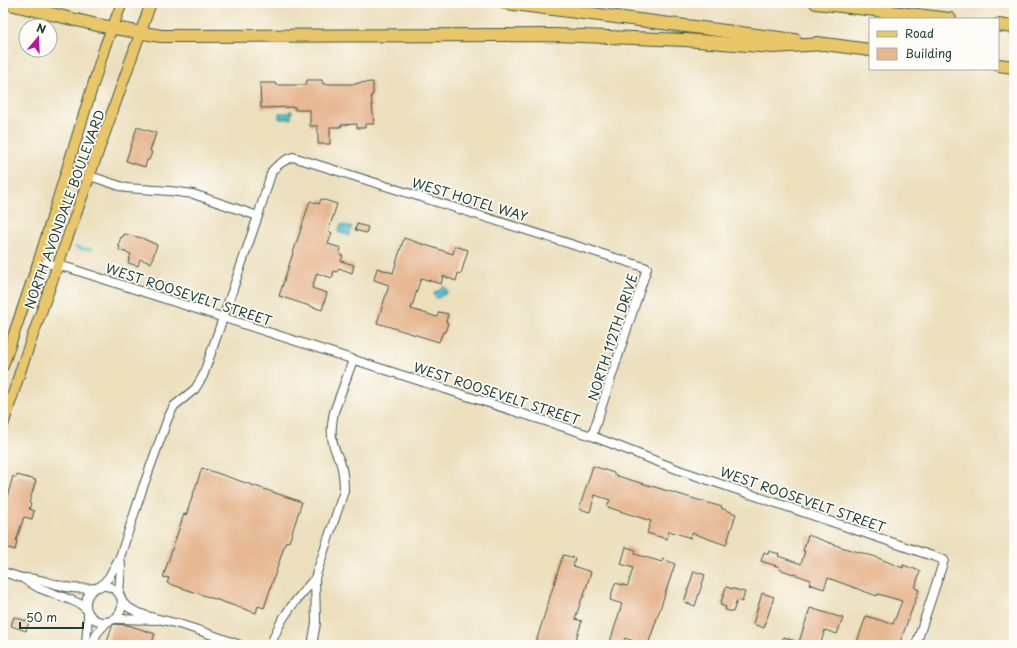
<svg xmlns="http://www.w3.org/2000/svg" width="1017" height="648" font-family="'Playpen Sans',sans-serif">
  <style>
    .water { fill: url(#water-rules); stroke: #3c8083 }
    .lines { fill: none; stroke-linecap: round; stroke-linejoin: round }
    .stream { stroke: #58c3d2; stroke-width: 2.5 }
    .building { fill: #e6b791 }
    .minor-casing { stroke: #3e5549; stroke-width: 10 }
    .major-casing { stroke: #3e5549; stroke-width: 12 }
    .highway-casing { stroke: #3e5549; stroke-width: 14 }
    .minor { stroke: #fff; stroke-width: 8 }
    .major { stroke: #e9c769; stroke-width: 10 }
    .highway { stroke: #e9c769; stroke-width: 12 }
    .labels { text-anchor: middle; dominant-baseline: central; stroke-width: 3.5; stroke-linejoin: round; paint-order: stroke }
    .street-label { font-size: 13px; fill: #1f3d34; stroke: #fdfcf7 }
  </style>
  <defs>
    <pattern id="water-rules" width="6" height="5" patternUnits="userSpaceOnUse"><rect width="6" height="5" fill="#58c3d2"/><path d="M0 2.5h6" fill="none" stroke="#48a0ab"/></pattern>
  </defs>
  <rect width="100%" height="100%" fill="#fdfcf7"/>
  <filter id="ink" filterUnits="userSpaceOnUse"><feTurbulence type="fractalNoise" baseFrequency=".025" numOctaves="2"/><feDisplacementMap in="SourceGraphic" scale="8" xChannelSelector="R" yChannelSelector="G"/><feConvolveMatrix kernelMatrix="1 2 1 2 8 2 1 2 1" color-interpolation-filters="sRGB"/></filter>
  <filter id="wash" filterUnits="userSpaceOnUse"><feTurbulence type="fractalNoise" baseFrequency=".012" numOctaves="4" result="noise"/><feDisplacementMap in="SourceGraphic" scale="16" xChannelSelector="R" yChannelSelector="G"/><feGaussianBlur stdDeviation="0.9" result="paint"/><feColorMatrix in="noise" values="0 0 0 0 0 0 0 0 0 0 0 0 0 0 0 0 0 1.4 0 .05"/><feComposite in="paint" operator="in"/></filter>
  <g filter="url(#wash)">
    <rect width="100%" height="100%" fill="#ecdfbd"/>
    <!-- water -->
    <g class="water">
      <path d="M289,111H292L291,119H279V113H289Z"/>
      <path d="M341,224L352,227L349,236L338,232Z"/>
      <path d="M442,287H445L447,290V293L438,298L435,297L434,293L437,291L440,290Z"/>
    </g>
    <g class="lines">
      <!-- stream -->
      <path class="stream" d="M76,247L82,249H92"/>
    </g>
    <g id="blocks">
      <!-- building -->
      <g class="building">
        <path d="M307,80H322L323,84H357V83L373,82V95H371L374,124H365V128H357V124L341,125V127H330V144H318V126H310V110H295V107L261,108L260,83H275L276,85H306Z"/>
        <path d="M137,127L156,133L150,151L152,152L149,160H147L145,167L126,161Z"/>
        <path d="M321,199L337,204L328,232L332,233L328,244L341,248L339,254L343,256L341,261L354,265L352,273L339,268L337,272L334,271L332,278L317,273L312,288L327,293L322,310L279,296L310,201L319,204Z"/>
        <path d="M357,224L368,227L366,233L355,230Z"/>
        <path d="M124,234L142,238L157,245L151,263L140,259L138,266L128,263L131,254L119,250L120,246H118L121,237H123Z"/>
        <path d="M404,238L453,254L455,246L468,250L461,274L458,273L456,281L443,276L441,284L421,278L411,309L437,317L439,312L448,314L446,322L448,323L445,332H443L439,342L377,323L389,285L374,280L377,268L393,273Z"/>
        <path d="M593,466L614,473V475L722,507L721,508L736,514L726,545L692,533L691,538L669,531L667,539L647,533L651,521L607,507L610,500L595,495L590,512L579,509Z"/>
        <path d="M202,468L302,502L289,542L286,541L264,608L258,606L256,613L167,583L169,578L163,577L184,514L186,515Z"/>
        <path d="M17,475L36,480L29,503L31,504L29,509L34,511L32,519L24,517L16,541L17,542L15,550L3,546V505L6,496L7,497L13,476L16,478Z"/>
        <path d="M808,535L841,547L873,556L903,568V565L920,571L915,588L919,590L899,645H856L866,616L893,624L902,601L878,594L877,596L828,578L824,589L809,584L811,580L779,569L780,567L761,561L764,552L768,554L769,551L779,554L778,556L801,564L805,551H803Z"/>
        <path d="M626,547L636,550L635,554L662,562L663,559L675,564L648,645H636L637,642L625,638L622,645H609L622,604L610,600L615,583L627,586L628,585L633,568L621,564Z"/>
        <path d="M563,555L575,558L573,566L591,572L583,598H582L575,619L582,621L574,645H544L536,642Z"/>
        <path d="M694,571L705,575L695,606L684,602Z"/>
        <path d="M726,587L745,592L742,602L737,600L733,612L725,610L726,607L720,605Z"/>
        <path d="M762,593L774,597L764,628L753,624Z"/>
        <path d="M810,608L843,618L837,634L825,630L820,645H781L783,637L799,642Z"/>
        <path d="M14,617L29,622L26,631L11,626Z"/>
        <path d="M113,624L128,625L155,634L151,645H106Z"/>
      </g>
    </g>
  </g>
  <g filter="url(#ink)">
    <use href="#blocks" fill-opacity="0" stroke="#3e5549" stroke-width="1"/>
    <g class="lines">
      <!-- minor casing -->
      <g class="minor-casing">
        <g id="minor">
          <path d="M90,176L126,188L170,191L193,194L258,216"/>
          <path d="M39,260L57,266L69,268L445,389L592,436L679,470L944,560L916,645"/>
          <path d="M3,572L22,578L39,588L71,600L80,604L86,609"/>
          <path d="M25,578C39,578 52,584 66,587C76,589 85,589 95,588"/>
          <circle cx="104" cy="604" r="18"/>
          <path d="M101,586L109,577L120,557L143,487L168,418L174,406L195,389L203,376L258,216L272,171C278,164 284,160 293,157L647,268L592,436"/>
          <path d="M119,593L121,566L120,557"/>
          <path d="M122,602C137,617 162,619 182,625C202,631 221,638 240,645"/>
          <path d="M116,619L157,620"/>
          <path d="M86,645L88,615"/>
          <path d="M92,645L97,633L106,623"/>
          <path d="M271,645C281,615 295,602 315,578"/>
          <path d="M312,645L316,623L315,578L344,491C344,481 343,470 340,461C337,455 334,449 333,443C330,433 332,422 334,412L353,360"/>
        </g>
      </g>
      <!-- major casing -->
      <g class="major-casing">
        <g id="major">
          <path d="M3,366L39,260L105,46L122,3"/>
          <path d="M3,425L23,363L151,3"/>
        </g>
      </g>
      <!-- highway casing -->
      <g class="highway-casing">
        <g id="highway">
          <path d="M6,3L97,25L161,36L555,35L685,40L772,47L824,44"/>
          <path d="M506,3L795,40"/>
          <path d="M816,3L950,19"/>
          <path d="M998,25L1014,27"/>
          <path d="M817,43L870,50"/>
          <path d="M998,65L1014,67"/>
        </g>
      </g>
      <!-- minor -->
      <use href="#minor" class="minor"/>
      <!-- major -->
      <use href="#major" class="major"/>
      <!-- highway -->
      <use href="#highway" class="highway"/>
    </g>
  </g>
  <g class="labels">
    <!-- street labels -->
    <g class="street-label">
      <text transform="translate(470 199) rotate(17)">WEST HOTEL WAY</text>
      <text transform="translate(64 209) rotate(-70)">NORTH AVONDALE BOULEVARD</text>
      <text transform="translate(189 294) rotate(18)">WEST ROOSEVELT STREET</text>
      <text transform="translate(612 337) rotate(-72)">NORTH 112TH DRIVE</text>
      <text transform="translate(497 393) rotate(18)">WEST ROOSEVELT STREET</text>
      <text transform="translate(803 499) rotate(19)">WEST ROOSEVELT STREET</text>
    </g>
  </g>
  <!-- margin -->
  <rect width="1017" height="648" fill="none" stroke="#fdfcf7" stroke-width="16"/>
  <!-- legend -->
  <rect x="869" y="18" width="130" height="52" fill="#fdfcf7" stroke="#a4b0a9"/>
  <rect x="877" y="31" width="20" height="6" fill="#e9c769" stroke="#a4b0a9"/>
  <text x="905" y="38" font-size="12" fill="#1f3d34">Road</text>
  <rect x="877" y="48" width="20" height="12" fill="#e6b791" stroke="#a4b0a9"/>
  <text x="905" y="58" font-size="12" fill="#1f3d34">Building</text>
  <!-- north arrow -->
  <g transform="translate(38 38) rotate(19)"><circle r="19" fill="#fdfcf7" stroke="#a4b0a9"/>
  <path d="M0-3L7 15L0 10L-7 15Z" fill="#b5179e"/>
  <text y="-6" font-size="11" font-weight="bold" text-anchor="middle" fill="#1f3d34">N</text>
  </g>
  <!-- scale -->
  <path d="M20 622v6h63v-6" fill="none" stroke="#1f3d34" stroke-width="2"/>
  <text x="26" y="622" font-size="12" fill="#1f3d34" stroke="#fdfcf7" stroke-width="3" paint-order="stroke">50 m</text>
</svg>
